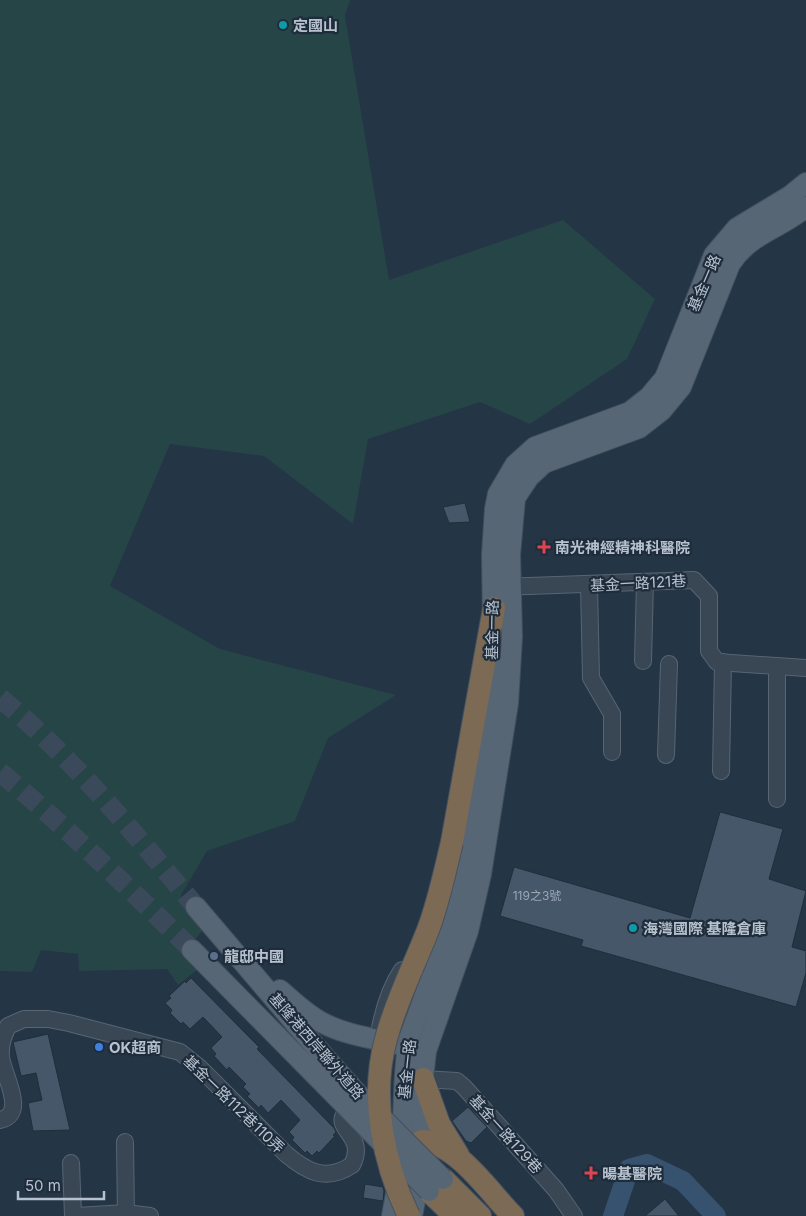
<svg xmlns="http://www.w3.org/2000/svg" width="806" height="1216" font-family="Inter,'Noto Sans TC',sans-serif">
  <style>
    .green { fill: #264547 }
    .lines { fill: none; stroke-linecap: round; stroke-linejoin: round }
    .river { stroke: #36526f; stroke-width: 20 }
    .building { fill: #46576a; stroke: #202e3d }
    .major-tunnel { stroke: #3a4a5a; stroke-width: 20; stroke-dasharray: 20 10; stroke-linecap: butt }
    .minor-casing { stroke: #586572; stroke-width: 18 }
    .major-casing { stroke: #43505e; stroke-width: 22 }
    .highway-casing { stroke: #445260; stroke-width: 24 }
    .minor { stroke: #394755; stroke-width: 16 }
    .major { stroke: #576675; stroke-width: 20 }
    .highway { stroke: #7c6a55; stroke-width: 22 }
    .major-bridge-casing { stroke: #43505e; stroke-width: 22; stroke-linecap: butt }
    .highway-bridge-casing { stroke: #445260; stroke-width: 24; stroke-linecap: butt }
    .major-bridge { stroke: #576675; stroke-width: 20 }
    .highway-bridge { stroke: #7c6a55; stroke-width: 22 }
    .culture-dot { fill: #0f9aa8; stroke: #1e2c3b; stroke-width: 2 }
    .health-dot { fill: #e0444e; stroke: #1e2c3b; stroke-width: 2 }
    .service-dot { fill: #5c6f8a; stroke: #1e2c3b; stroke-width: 2 }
    .shop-dot { fill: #3f7fe0; stroke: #1e2c3b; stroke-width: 2 }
    .labels { text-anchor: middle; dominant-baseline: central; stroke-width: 4.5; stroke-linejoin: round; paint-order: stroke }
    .number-label { font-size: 12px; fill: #9ba7b5 }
    .poi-label { font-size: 15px; font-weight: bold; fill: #b7c2ce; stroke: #1e2c3b; text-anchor: start }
    .street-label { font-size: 15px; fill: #b7c2ce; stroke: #1e2c3b }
  </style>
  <rect width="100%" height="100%" fill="#243546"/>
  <!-- green -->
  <path class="green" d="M0,0H350L345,16L389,280L563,220L655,299L627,359L530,424L480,402L368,439L353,524L264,456L170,444L110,586L220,649L396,695L328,738L295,821L207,851L181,895L203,930L182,955L197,970L178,985L167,969L79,971L78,954L41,950L32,972L0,971Z"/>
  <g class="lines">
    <!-- river -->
    <path class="river" d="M613,1216L629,1169L647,1164L683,1181L716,1216"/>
  </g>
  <!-- building -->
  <g class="building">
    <path d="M465,503L470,522L449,523L443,507Z"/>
    <path d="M720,812L783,829L769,879L806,891L792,947L806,951V973L796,1007L581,946L583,940L500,916L514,867L690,918Z"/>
    <path d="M191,978L259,1047L257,1049L334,1128L336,1132L333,1135L335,1136L319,1153L317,1151L312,1156L307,1151L305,1153L292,1140L294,1137L289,1132L300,1120L281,1100L268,1113L261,1105L259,1108L247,1096L250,1094L243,1087L246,1084L229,1067L227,1070L214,1056L216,1054L211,1048L222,1037L203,1017L190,1029L183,1022L181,1024L170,1013L172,1010L165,1003L171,998L169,996L185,981L186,983Z"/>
    <path d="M48,1034L70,1130L33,1131L28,1103L42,1100L39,1087L36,1073L21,1076L13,1042Z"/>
    <path d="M468,1107L487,1127L471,1143L466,1141L452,1121Z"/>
    <path d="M365,1184L383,1187L384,1191L383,1201L363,1198Z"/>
    <path d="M665,1199L679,1216H645Z"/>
  </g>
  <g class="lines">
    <!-- major-tunnel -->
    <g class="major-tunnel">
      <path d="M0,698C74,759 135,834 196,907"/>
      <path d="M0,772C67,828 130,889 192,950"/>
    </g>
    <!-- minor casing -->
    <g class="minor-casing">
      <g id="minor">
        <path d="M589,585L591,678L612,714V752"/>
        <path d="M500,587L694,580L709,596V651L717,662L806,668"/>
        <path d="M643,661L645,582"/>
        <path d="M666,755L669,664"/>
        <path d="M721,771L723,662"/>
        <path d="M777,799V666"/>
        <path d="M379,1033C383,1011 389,989 402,970"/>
        <path d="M423,1079L457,1081L464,1087L556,1190L574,1216"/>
        <path d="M0,1120C28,1114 3,1075 1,1057C0,1045 3,1037 8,1026L24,1019H48L69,1023L180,1052L200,1068L286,1154C307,1172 326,1182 352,1165C366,1138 338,1130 343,1117C345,1111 352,1106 357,1102"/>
        <path d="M125,1142L126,1216"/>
        <path d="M71,1163L73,1216"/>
        <path d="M77,1216L126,1213L150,1216"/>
      </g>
    </g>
    <!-- major casing -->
    <g class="major-casing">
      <g id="major">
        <path d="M493,623L492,555L495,509L498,494L515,465L535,447L630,412L649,397L665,378L714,255L737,228L790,196L806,183"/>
        <path d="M196,907L300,1029L355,1091"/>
        <path d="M192,950L344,1104"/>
        <path d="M280,990C294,1002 307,1015 323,1023C345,1035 377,1039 402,1045"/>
        <path d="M401,1151C405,1113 402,1074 410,1036L450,926L463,871L490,701L492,664"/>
        <path d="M392,1216L398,1183"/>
        <path d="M412,1216L418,1185L422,1141L423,1079L426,1051L468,931L481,874L508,703L512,637L510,555L515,498L529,477L544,463L639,428L662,410L681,387L730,264C750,233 780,229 806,207"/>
      </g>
    </g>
    <!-- highway casing -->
    <g class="highway-casing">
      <g id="highway">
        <path d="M452,842L494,608"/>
        <path d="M423,1079L439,1124L458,1155"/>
        <path d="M422,1141C457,1143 490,1193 513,1216"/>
        <path d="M443,1179L480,1216"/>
        <path d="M429,1191L455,1216"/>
      </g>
    </g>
    <!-- minor -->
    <use href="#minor" class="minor"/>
    <!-- major -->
    <use href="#major" class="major"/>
    <!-- highway -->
    <use href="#highway" class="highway"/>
    <!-- major-bridge casing -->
    <g class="major-bridge-casing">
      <g id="major-bridge">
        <path d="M355,1091L443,1179"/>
        <path d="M344,1104L429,1191"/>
      </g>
    </g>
    <!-- highway-bridge casing -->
    <g class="highway-bridge-casing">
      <path id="highway-bridge" d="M409,1216C383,1163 370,1097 386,1039C396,1001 414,966 428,930C439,901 445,871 452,842"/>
    </g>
    <!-- major-bridge -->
    <use href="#major-bridge" class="major-bridge"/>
    <!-- highway-bridge -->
    <use href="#highway-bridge" class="highway-bridge"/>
  </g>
  <!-- markers -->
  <g class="culture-dot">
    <circle cx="283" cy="25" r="5"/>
    <circle cx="633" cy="928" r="5"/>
  </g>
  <g class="health-dot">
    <path d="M541.5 539.5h5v5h5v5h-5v5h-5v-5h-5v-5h5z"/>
    <path d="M588.5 1165.5h5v5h5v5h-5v5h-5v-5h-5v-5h5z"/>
  </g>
  <circle class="service-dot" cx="214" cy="956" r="5"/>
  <circle class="shop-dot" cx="99" cy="1047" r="5"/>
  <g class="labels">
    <!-- number labels -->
    <g class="number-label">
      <text x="537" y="895">119之3號</text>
    </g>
    <!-- poi labels -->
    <g class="poi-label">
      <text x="293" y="25">定國山</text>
      <text x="555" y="547">南光神經精神科醫院</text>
      <text x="643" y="928">海灣國際 基隆倉庫</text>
      <text x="224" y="956">龍邸中國</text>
      <text x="109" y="1047">OK超商</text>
      <text x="602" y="1173">暘基醫院</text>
    </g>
    <!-- street labels -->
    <g class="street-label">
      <text transform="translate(704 283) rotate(-67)">基金一路</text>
      <text transform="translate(638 583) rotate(-3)">基金一路121巷</text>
      <text transform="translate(492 630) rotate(-89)">基金一路</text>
      <text transform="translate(317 1046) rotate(49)">基隆港西岸聯外道路</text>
      <text transform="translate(407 1069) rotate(-84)">基金一路</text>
      <text transform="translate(234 1104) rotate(44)">基金一路112巷110弄</text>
      <text transform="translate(506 1134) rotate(48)">基金一路129巷</text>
    </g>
  </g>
  <!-- scale -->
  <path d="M18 1191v8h86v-8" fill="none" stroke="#b7c2ce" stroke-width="2.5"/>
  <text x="25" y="1191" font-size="15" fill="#b7c2ce" stroke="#1e2c3b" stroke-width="4" paint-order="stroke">50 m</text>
</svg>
